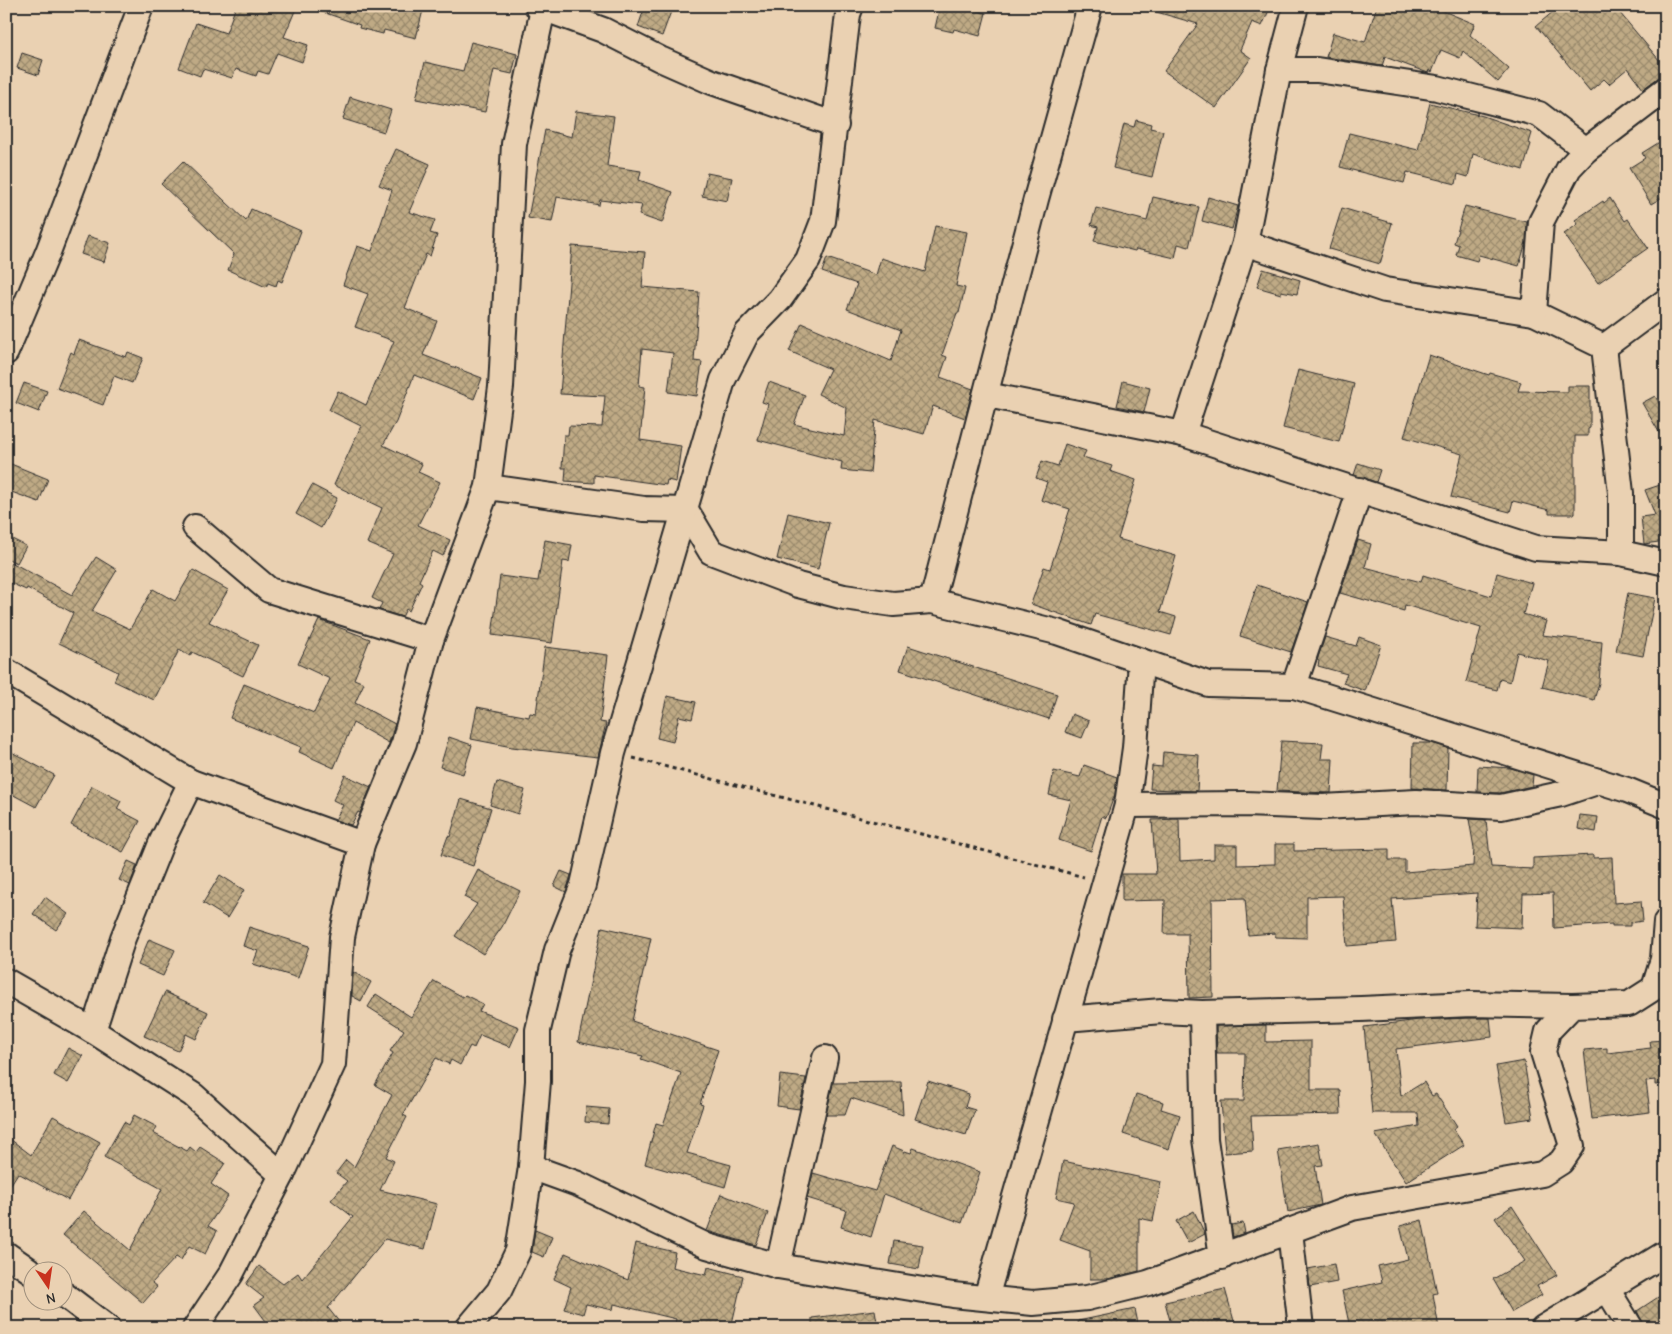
<svg xmlns="http://www.w3.org/2000/svg" width="1672" height="1334" font-family="'Comic Neue',sans-serif">
  <style>
    .building { fill: url(#building-cross-hatch); stroke: #2b2b2b }
    .lines { fill: none; stroke-linecap: round; stroke-linejoin: round }
    .minor-casing { stroke: #2b2b2b; stroke-width: 28 }
    .path { stroke: #2b2b2b; stroke-width: 3; stroke-dasharray: 4 4; stroke-linecap: butt }
    .minor { stroke: #ead1b2; stroke-width: 24 }
  </style>
  <defs>
    <pattern id="building-cross-hatch" width="8" height="8" patternUnits="userSpaceOnUse" patternTransform="scale(1.25)"><rect width="8" height="8" fill="#bfaa85"/><path d="M0 0l8 8M0 8l8-8" fill="none" stroke="#9b8b6d"/></pattern>
  </defs>
  <rect width="100%" height="100%" fill="#ead1b2"/>
  <filter id="ink" filterUnits="userSpaceOnUse"><feTurbulence type="fractalNoise" baseFrequency=".02" numOctaves="2"/><feDisplacementMap in="SourceGraphic" scale="10" xChannelSelector="R" yChannelSelector="G"/><feConvolveMatrix kernelMatrix="1 2 1 2 8 2 1 2 1" color-interpolation-filters="sRGB"/></filter>
  <g filter="url(#ink)">
    <!-- building -->
    <g class="building">
      <path d="M236,6H297L284,37L308,45L302,62L277,53L268,74L258,71L256,76L236,69L232,78L203,69L200,76L179,68L196,23L226,33Z"/>
      <path d="M314,6H415V8L423,10L416,38L384,30L383,34L359,28L360,25L314,9Z"/>
      <path d="M645,6H673L662,36L638,27Z"/>
      <path d="M940,6L969,11L970,9L986,13L980,36L954,29L953,32L935,28Z"/>
      <path d="M1153,6H1271L1262,26L1252,22L1240,50L1251,58L1216,108L1164,71L1198,24L1153,11Z"/>
      <path d="M1377,6H1431L1475,24L1470,35L1509,69L1498,82L1463,51L1460,58L1441,50L1432,72L1429,70L1428,73L1385,57L1382,66L1326,57L1333,33L1365,42Z"/>
      <path d="M1560,6H1614L1660,61L1666,69V76L1658,78L1643,89L1628,68L1609,84L1604,79L1590,91L1536,26Z"/>
      <path d="M471,42L517,54L512,74L494,70L485,112L416,99L425,62L463,71Z"/>
      <path d="M22,53L43,60L38,75L17,68Z"/>
      <path d="M350,97L391,110L384,132L343,119Z"/>
      <path d="M1430,103L1483,116L1532,133L1529,143L1531,144L1523,170L1473,154L1468,177L1458,174L1456,184L1407,172L1404,183L1340,167L1349,133L1418,150Z"/>
      <path d="M576,111L614,116L607,166L641,171L639,180L673,192L662,223L639,215L642,205L600,200L599,205L557,197L552,222L528,218L545,130L572,137Z"/>
      <path d="M1136,120L1151,124L1150,128L1163,131L1152,177L1113,168L1124,124L1134,127Z"/>
      <path d="M1666,138V195L1651,204L1629,168L1645,158L1642,153Z"/>
      <path d="M396,149L430,164L409,212L435,220L430,233L437,235L430,256L426,254L405,308L437,321L423,355L482,378L474,399L414,375L396,422L383,445L422,464L418,472L440,482L418,525L450,540L443,556L433,551L419,581L422,583L409,611L406,609L402,617L379,610L382,603L372,598L393,554L367,543L382,508L334,485L361,426L329,410L338,391L366,405L394,341L355,327L368,294L343,285L357,246L372,251L392,190L379,185Z"/>
      <path d="M183,161L246,221L251,209L301,231L282,282L278,280L276,286L268,283L266,287L228,270L234,254L161,184Z"/>
      <path d="M707,173L732,178L727,201L702,196Z"/>
      <path d="M1153,197L1199,207L1189,247L1178,244L1175,258L1136,249L1135,251L1094,241L1098,227L1091,225L1096,208L1147,221Z"/>
      <path d="M1208,197L1238,206L1232,229L1202,221Z"/>
      <path d="M1610,198L1625,221L1628,219L1648,248L1598,283L1564,234L1578,224L1575,220L1603,201L1604,203Z"/>
      <path d="M1465,206L1527,222L1526,242L1519,266L1479,255L1477,261L1456,255L1459,245L1454,243Z"/>
      <path d="M1342,208L1392,223L1380,264L1329,249Z"/>
      <path d="M935,226L967,232L956,286L965,288L959,313H957L942,355L947,357L940,377L973,389L965,418L933,406L924,434L875,420L870,473L841,470L842,462L758,440L768,404L762,402L769,382L805,395L794,424L844,436L847,408L818,394L830,369L789,351L802,323L891,361L901,330L847,309L857,284L822,272L827,258L876,275L881,258L925,272Z"/>
      <path d="M88,236L110,243L104,262L81,254Z"/>
      <path d="M572,246L645,252L642,287L699,292L694,361L702,362L697,396L668,392L673,353L642,349L639,386L645,387L640,440L681,446L676,482L667,480L666,485L594,475V483L565,481L566,468H562L564,435H568L569,426L602,427L605,396L560,394Z"/>
      <path d="M1263,269L1300,280L1297,294L1281,291V294L1257,287Z"/>
      <path d="M79,340L126,357L128,352L143,358L132,383L114,376L103,405L57,388L71,352L74,354Z"/>
      <path d="M1429,355L1489,375L1490,373L1521,382L1518,391L1568,392V386H1590V428L1588,429V436H1575V514H1549V510L1513,501L1510,512L1451,497L1462,454L1404,437Z"/>
      <path d="M1298,370L1354,384L1339,442L1283,428Z"/>
      <path d="M1123,381L1150,388L1144,412L1117,406Z"/>
      <path d="M24,383L47,391L39,412L16,403Z"/>
      <path d="M1655,396L1666,415V444L1642,403Z"/>
      <path d="M1065,444L1086,451L1083,457L1112,466L1110,471L1136,480L1118,539L1176,556L1160,612L1176,617L1171,635L1095,614L1091,625L1031,604L1044,567L1050,569L1070,509L1041,500L1047,482L1036,478L1042,461L1058,466Z"/>
      <path d="M6,462L48,479L39,502L6,490Z"/>
      <path d="M1358,463L1380,470L1376,482L1354,475Z"/>
      <path d="M1666,483V541L1644,544L1641,517L1655,515L1645,490Z"/>
      <path d="M312,485L337,498L321,528L296,514Z"/>
      <path d="M788,513L829,523L818,569L777,559Z"/>
      <path d="M6,536L26,546L17,563L6,558Z"/>
      <path d="M545,540L572,545L569,562L563,561L552,643L492,635L500,576L538,581Z"/>
      <path d="M1358,540L1371,544L1365,567L1421,582L1423,575L1491,596L1497,573L1532,583L1523,614L1546,621L1542,635L1602,642L1599,683L1594,700L1542,687L1549,661L1517,652L1510,682L1500,679L1497,690L1466,682L1481,628L1405,605L1404,611L1340,593Z"/>
      <path d="M96,557L117,570L92,611L130,629L153,589L175,601L193,570L228,590L209,622L258,645L243,676L192,652L190,656L179,650L154,700L114,681L118,672L59,643L73,613L27,588L26,590L6,581V572L11,562L72,595Z"/>
      <path d="M1257,585L1308,602L1291,652L1240,636Z"/>
      <path d="M1628,593L1655,598L1643,656L1616,651Z"/>
      <path d="M319,620L370,639L354,679L364,683L355,703L395,724L389,743L353,723L334,768L299,752L301,747L230,718L244,684L314,713L330,679L298,664Z"/>
      <path d="M1325,637L1356,646L1359,637L1381,645L1365,691L1343,683L1347,674L1318,666L1319,661L1317,660Z"/>
      <path d="M908,646L1057,694L1049,719L900,670Z"/>
      <path d="M545,647L608,655L600,722L606,723L598,757L512,747L471,739L477,707L529,717L530,713L536,714Z"/>
      <path d="M667,696L696,702L692,719L679,716L673,742L657,738Z"/>
      <path d="M1072,714L1089,721L1082,738L1065,732Z"/>
      <path d="M449,737L472,745L463,774L440,767Z"/>
      <path d="M1281,741L1323,743L1321,759H1333L1331,793L1277,791Z"/>
      <path d="M1413,743H1432L1448,748L1447,790L1412,788Z"/>
      <path d="M6,749L54,775L36,807L6,791Z"/>
      <path d="M1163,752L1199,755L1197,791L1150,789L1152,766L1162,767Z"/>
      <path d="M1084,765L1117,777L1115,794L1106,818L1102,816L1091,851L1059,840L1071,800L1049,795L1054,771L1080,777Z"/>
      <path d="M1478,766L1511,768L1533,775L1532,786L1500,793L1477,792Z"/>
      <path d="M345,775L371,787L360,813L358,812L351,825L335,820L343,805L333,800Z"/>
      <path d="M497,782L525,790L518,814L490,805Z"/>
      <path d="M92,786L121,801L117,809L140,821L123,852L71,825Z"/>
      <path d="M461,799L491,808L473,866L441,855L448,836L450,837Z"/>
      <path d="M1580,815L1598,817L1596,832L1578,829Z"/>
      <path d="M1179,819L1180,861L1214,859V845H1237V865L1275,864V844H1294V851L1389,849V860H1405V872L1473,866L1474,848L1469,819L1486,820L1491,867L1533,869V858L1593,855V858L1612,857L1614,903L1641,901L1643,921L1630,923V926H1612V924L1554,928L1553,893L1523,894L1522,928L1475,926L1477,893L1392,899L1396,942L1347,946L1343,896L1307,897V938L1275,937V933L1248,935L1245,898L1212,899L1213,997L1189,998L1188,934H1164L1165,900L1122,901V874H1156L1152,820Z"/>
      <path d="M128,861L137,865L130,885L119,880Z"/>
      <path d="M478,870L520,891L502,927L483,954L455,936L477,904L464,897Z"/>
      <path d="M561,871L571,875L566,892L554,886Z"/>
      <path d="M220,875L244,890L227,918L203,903Z"/>
      <path d="M45,897L68,914L56,930L33,914Z"/>
      <path d="M249,927L309,946L298,978L253,964L258,951L243,946Z"/>
      <path d="M602,927L651,938L632,1021L718,1050L700,1104L703,1105L687,1153L731,1165L725,1187L645,1164L656,1123L663,1125L681,1073L641,1059L643,1056L578,1042Z"/>
      <path d="M149,939L175,950L163,976L138,965Z"/>
      <path d="M353,972L371,982L361,1001L352,996Z"/>
      <path d="M434,981L463,997L465,995L483,1004L479,1011L519,1027L510,1047L480,1035L474,1048L470,1046L460,1065L451,1060L449,1064L436,1058L403,1115L407,1117L386,1157L394,1161L380,1190L437,1204L425,1249L385,1239L328,1308L344,1328H271L254,1305L264,1298L246,1284L259,1266L283,1284L298,1273L302,1279L353,1217L331,1200L347,1181L336,1173L346,1160L354,1167L392,1095L375,1085L393,1053L390,1051L404,1030L368,1007L376,994L411,1017Z"/>
      <path d="M165,992L208,1012L196,1039L186,1034L178,1051L144,1036Z"/>
      <path d="M1471,1018H1490L1492,1037L1396,1049L1401,1096L1424,1082L1432,1096L1436,1094L1457,1126L1453,1129L1464,1145L1406,1182L1375,1134L1419,1126L1418,1113H1372L1364,1027L1419,1020Z"/>
      <path d="M1266,1025V1042L1311,1041V1090H1340L1341,1114L1251,1116L1253,1151L1225,1153L1221,1101H1244L1245,1053H1217L1216,1026Z"/>
      <path d="M1666,1040V1084L1655,1085V1080L1646,1081L1650,1112L1592,1119L1584,1050L1607,1048V1053L1651,1048L1650,1041Z"/>
      <path d="M68,1048L83,1056L68,1083L54,1075Z"/>
      <path d="M1524,1061L1533,1118L1506,1122L1496,1066Z"/>
      <path d="M780,1075L806,1078L799,1109L777,1106Z"/>
      <path d="M928,1081L969,1094L965,1107L975,1110L966,1135L915,1119Z"/>
      <path d="M901,1082L903,1115L851,1098L845,1115H826L833,1083Z"/>
      <path d="M1136,1094L1163,1102L1161,1109L1180,1115L1169,1149L1123,1134Z"/>
      <path d="M586,1107L609,1109L608,1124L585,1122Z"/>
      <path d="M134,1115L157,1127L153,1133L187,1151L190,1147L196,1152L200,1147L225,1163L211,1184L228,1196L208,1226L217,1231L205,1254L189,1246L181,1260L176,1257L152,1283L157,1287L143,1303L63,1235L84,1211L130,1250L162,1189L104,1157L124,1122L129,1125Z"/>
      <path d="M53,1116L100,1142L68,1200L18,1173L6,1192V1136L31,1155Z"/>
      <path d="M1319,1143L1323,1165L1315,1166L1321,1205L1288,1212L1278,1150Z"/>
      <path d="M892,1146L904,1151V1153L905,1151L911,1153L913,1148L980,1172L962,1223L884,1194L871,1237L841,1227L846,1210L807,1198L813,1173L875,1191Z"/>
      <path d="M1063,1161L1161,1182L1153,1221L1139,1218V1271L1108,1279H1090V1251L1060,1240L1074,1202L1056,1198Z"/>
      <path d="M721,1194L768,1213L756,1245L707,1231Z"/>
      <path d="M1512,1206L1557,1275L1537,1286L1542,1295L1512,1312L1493,1279L1525,1261L1495,1218Z"/>
      <path d="M1194,1211L1205,1234L1188,1243L1176,1221Z"/>
      <path d="M1422,1220L1437,1293L1433,1294L1439,1328H1350L1342,1291L1382,1282L1378,1266L1408,1259L1400,1226Z"/>
      <path d="M1243,1223L1245,1233L1233,1237L1231,1225Z"/>
      <path d="M535,1230L552,1237L544,1257L532,1252Z"/>
      <path d="M894,1241L923,1245L919,1269L890,1264Z"/>
      <path d="M636,1243L675,1252L672,1267L706,1275L708,1267L743,1276L731,1328H674L676,1319L614,1304L613,1310L586,1304L583,1314L564,1309L571,1287L554,1279L565,1253L628,1280Z"/>
      <path d="M1334,1264L1337,1282L1310,1287L1308,1269Z"/>
      <path d="M1225,1289L1236,1328H1172L1165,1302Z"/>
      <path d="M1666,1292V1328H1645L1637,1311Z"/>
      <path d="M1135,1309L1139,1328H1079L1078,1321Z"/>
      <path d="M875,1310L878,1328H812V1318Z"/>
    </g>
    <g class="lines">
      <!-- minor casing -->
      <g class="minor-casing">
        <g id="minor">
          <path d="M537,6L603,30L660,59L712,82L836,125"/>
          <path d="M1279,70H1317L1437,88L1539,114L1586,150"/>
          <path d="M1245,243L1385,290L1534,313L1604,347L1621,493V553"/>
          <path d="M1534,313L1541,222L1569,168L1586,150L1666,89"/>
          <path d="M1604,347L1666,301"/>
          <path d="M6,352L48,252L141,6"/>
          <path d="M987,395L1183,434L1536,548L1621,553L1666,563"/>
          <path d="M1183,434L1245,243L1279,70L1296,6"/>
          <path d="M488,487L644,509L686,510L711,552L798,585L844,597L893,604L932,601L1057,632L1208,684L1294,686L1627,790L1666,806"/>
          <path d="M195,527L269,590L431,640"/>
          <path d="M932,601L1036,199L1090,6"/>
          <path d="M6,671L191,782L362,844"/>
          <path d="M1294,686L1360,490"/>
          <path d="M1127,805L1245,804L1323,807L1416,802L1501,807L1561,794L1600,781"/>
          <path d="M6,981L93,1031L193,1095L282,1175"/>
          <path d="M1202,1013L1205,1139L1222,1257"/>
          <path d="M1065,1019L1162,1011L1202,1013L1361,1009L1471,1004L1572,1006"/>
          <path d="M93,1031L123,938L162,841L191,782"/>
          <path d="M531,1167L578,1184L707,1246L778,1266L953,1295L1033,1303L1087,1298L1148,1283L1352,1208L1542,1174L1561,1162L1572,1146L1543,1052L1548,1031L1572,1006L1629,1004L1654,988L1663,959L1666,922"/>
          <path d="M1290,1231L1301,1328"/>
          <path d="M6,1254L32,1272"/>
          <path d="M778,1266L825,1058"/>
          <path d="M1607,1289L1631,1328"/>
          <path d="M62,1293L108,1328"/>
          <path d="M986,1298L1127,805L1135,748L1141,661"/>
          <path d="M195,1328L231,1274L282,1175L333,1064L342,937L362,844L404,743L431,640L488,487L501,387L514,144L543,9"/>
          <path d="M468,1328L499,1291L518,1251L531,1167L538,1081V1030L557,950L583,885L613,753L723,380L747,333L780,299L808,260L823,221L848,14L851,6"/>
          <path d="M1543,1328L1666,1253"/>
        </g>
      </g>
      <!-- path -->
      <path class="path" d="M633,758L1084,877"/>
      <!-- minor -->
      <use href="#minor" class="minor"/>
    </g>
  </g>
  <!-- margin -->
  <rect width="1672" height="1334" fill="none" stroke="#ead1b2" stroke-width="25"/>
  <rect x="12" y="12" width="1647" height="1309" fill="none" stroke="#2b2b2b" stroke-width="2" filter="url(#ink)"/>
  <!-- north arrow -->
  <g transform="translate(48 1286) rotate(167)"><circle r="24" fill="#ead1b2" stroke="#9e8f7c"/>
  <path d="M0-4L9 19L0 12L-9 19Z" fill="#c8321e"/>
  <text y="-8" font-size="14" font-weight="bold" text-anchor="middle" fill="#2b2b2b">N</text>
  </g>
</svg>
